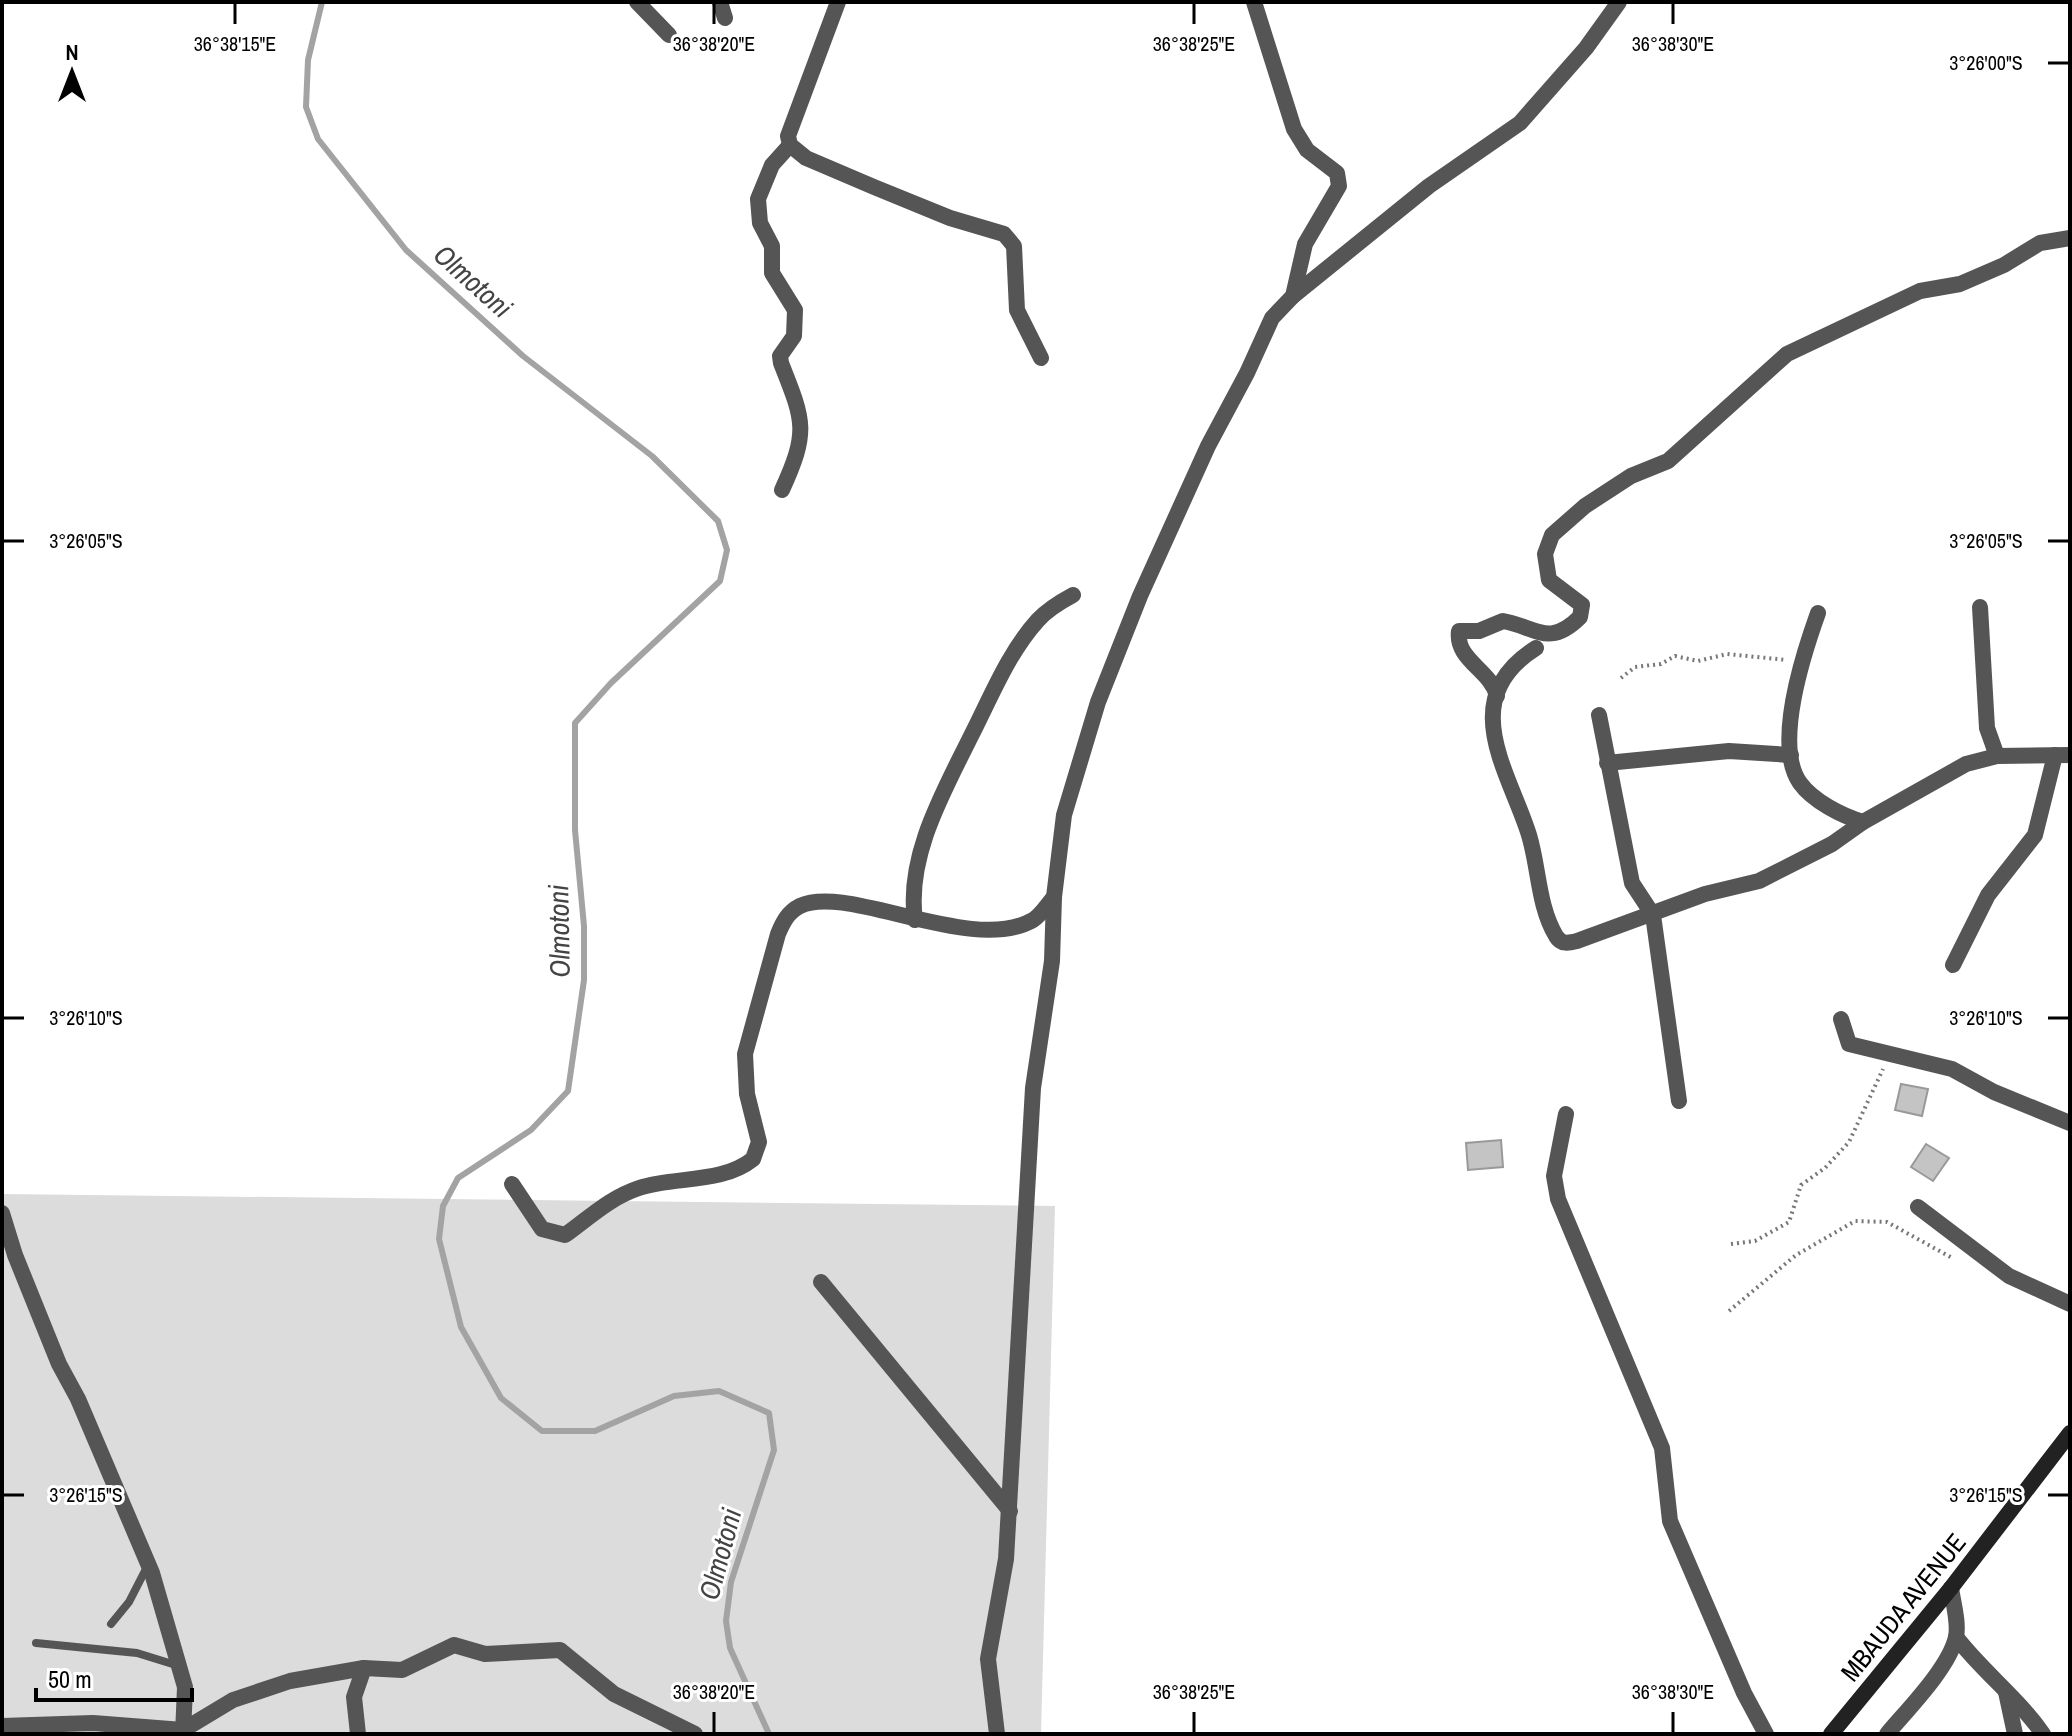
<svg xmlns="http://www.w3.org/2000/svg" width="2072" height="1736" font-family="'Archivo Narrow',sans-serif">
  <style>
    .grass { fill: #dcdcdc }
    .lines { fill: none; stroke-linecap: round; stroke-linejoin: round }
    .stream { stroke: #a3a3a3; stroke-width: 6 }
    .building { fill: #c4c4c4; stroke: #999; stroke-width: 2 }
    .path { stroke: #777; stroke-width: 4; stroke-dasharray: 2 4; stroke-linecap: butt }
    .lane { stroke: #555; stroke-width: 8 }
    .street { stroke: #555; stroke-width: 16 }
    .secondary { stroke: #222; stroke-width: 16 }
    .ticks { fill: none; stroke: #000; stroke-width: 3 }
    .labels { text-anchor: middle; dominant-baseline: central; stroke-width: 6; stroke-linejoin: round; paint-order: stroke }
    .street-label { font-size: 26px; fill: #000; stroke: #fff }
    .water-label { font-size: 28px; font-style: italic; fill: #444; stroke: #fff }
    .ticks-label { font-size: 20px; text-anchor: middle; fill: #000; stroke: #fff; stroke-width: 6; stroke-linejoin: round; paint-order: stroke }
  </style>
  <rect width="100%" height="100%" fill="#fff"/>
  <!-- grass -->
  <path class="grass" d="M2,1194L1055,1206L1041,1734H2Z"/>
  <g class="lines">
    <!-- stream -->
    <path class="stream" d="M322,2L308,60L306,107L318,139L406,250L523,356L652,456L718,521L727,550L720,581L611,683L575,723V830L584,926V980L568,1091L531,1130L458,1178L443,1206L439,1239L461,1327L501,1398L542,1431H595L674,1396L719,1391L769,1413L774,1450L731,1582L726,1621L730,1648L769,1734"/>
  </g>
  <!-- building -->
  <g class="building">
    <path d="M1901,1084L1928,1089L1922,1116L1895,1110Z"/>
    <path d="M1501,1140L1503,1167L1468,1170L1466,1143Z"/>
    <path d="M1926,1144L1949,1158L1933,1181L1911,1167Z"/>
  </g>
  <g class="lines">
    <!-- path -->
    <g class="path">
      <path d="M1621,678L1635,667L1661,664L1675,656L1698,661L1727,654L1787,660"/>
      <path d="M1731,1244L1755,1241L1789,1222L1801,1185L1825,1168L1849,1142L1883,1069"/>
      <path d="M1729,1311L1796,1255L1855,1221L1887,1222L1954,1259"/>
    </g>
    <!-- lane -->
    <g class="lane">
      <path d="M111,1624L129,1602L148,1565"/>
      <path d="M36,1643L137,1653L179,1666"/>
    </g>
    <!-- street -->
    <g class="street">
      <path d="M637,2L669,35"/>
      <path d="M720,2L725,18"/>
      <path d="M838,2L788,136L790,145L806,158L874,187L950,218L1004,234L1014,246L1017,310L1041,358"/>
      <path d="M1293,296L1429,186L1520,123L1586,48L1619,2"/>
      <path d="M782,490C809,431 804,421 781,363L780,356L794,336L795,310L772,273V246L760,223L758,199L772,165L790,145"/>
      <path d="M1980,607L1987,728L1997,756"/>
      <path d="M1818,613C1804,652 1773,745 1800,783C1813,801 1842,816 1863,822"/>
      <path d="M1536,648C1455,699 1509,771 1529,835C1539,868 1538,906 1556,936C1561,945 1569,943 1577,941L1705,894L1759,881L1832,844L1863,822L1966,764L1997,756L2070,755"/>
      <path d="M1497,696C1491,670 1455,660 1459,631H1479L1503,621C1536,627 1549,648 1580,617L1582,605L1549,580L1545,554L1552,535L1585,506L1631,476L1668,461L1787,354L1920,291L1960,284L2004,265L2040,243L2070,238"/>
      <path d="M1599,715L1632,883L1653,915L1679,1101"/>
      <path d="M1607,763L1729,751L1791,755"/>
      <path d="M915,920C906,856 944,791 971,736C991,697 1008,653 1038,620C1048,609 1060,602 1073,595"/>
      <path d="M1953,965L1988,895L2035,835L2055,755"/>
      <path d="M1841,1019L1849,1044L1952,1069L1994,1092L2070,1123"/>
      <path d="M1566,1114L1554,1176L1558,1199L1662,1448L1670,1521L1744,1693L1766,1734"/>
      <path d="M512,1184L542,1229L565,1235C589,1218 609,1198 639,1188C675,1176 722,1184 753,1159L759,1142L747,1094L745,1054L778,934C783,922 788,912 800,906C847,883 972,955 1033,920C1041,915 1047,905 1054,897"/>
      <path d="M1918,1207L2009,1276L2070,1304"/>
      <path d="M2,1213L15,1255L59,1364L78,1399L152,1573L185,1687L183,1734"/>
      <path d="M821,1282L1010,1511"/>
      <path d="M1956,1637C1983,1672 2018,1698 2043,1734"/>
      <path d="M2006,1692L2015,1734"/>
      <path d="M2,1726L93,1723L183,1730L233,1700L290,1681L364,1668L402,1670L454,1645L485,1654L560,1650L614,1694L695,1734"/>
      <path d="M358,1734L354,1697L364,1668"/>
      <path d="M997,1734L988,1659L1006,1559L1033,1088L1052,961L1054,897L1064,815L1098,702L1140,596L1208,446L1247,373L1272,318L1293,296L1305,244L1339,186L1337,173L1307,150L1294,129L1254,2"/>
      <path d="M1887,1734C1907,1710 1949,1668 1956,1637C1959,1623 1953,1602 1951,1588"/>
    </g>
    <!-- secondary -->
    <path class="secondary" d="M1831,1734L1951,1588L2070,1433"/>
  </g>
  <!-- ticks -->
  <path class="ticks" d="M235,4V24M714,4V24M1194,4V24M1673,4V24M2048,63H2068M4,541H24M2048,541H2068M4,1018H24M2048,1018H2068M4,1495H24M2048,1495H2068M714,1712V1732M1194,1712V1732M1673,1712V1732"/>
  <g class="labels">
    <!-- street labels -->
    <g class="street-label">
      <text transform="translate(1903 1607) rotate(-51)">MBAUDA AVENUE</text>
    </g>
    <!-- water labels -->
    <g class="water-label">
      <text transform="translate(473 281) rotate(42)">Olmotoni</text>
      <text transform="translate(559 931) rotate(-91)">Olmotoni</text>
      <text transform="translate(720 1554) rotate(-75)">Olmotoni</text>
    </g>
  </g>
  <g class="ticks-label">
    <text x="235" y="51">36°38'15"E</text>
    <text x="714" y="51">36°38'20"E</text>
    <text x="1194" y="51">36°38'25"E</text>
    <text x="1673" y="51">36°38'30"E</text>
    <text x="1986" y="70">3°26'00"S</text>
    <text x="86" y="548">3°26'05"S</text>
    <text x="1986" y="548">3°26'05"S</text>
    <text x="86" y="1025">3°26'10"S</text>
    <text x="1986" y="1025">3°26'10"S</text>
    <text x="86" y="1502">3°26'15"S</text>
    <text x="1986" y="1502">3°26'15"S</text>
    <text x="714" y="1699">36°38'20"E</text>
    <text x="1194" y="1699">36°38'25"E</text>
    <text x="1673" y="1699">36°38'30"E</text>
  </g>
  <!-- border -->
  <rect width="2072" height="1736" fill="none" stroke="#000000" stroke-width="8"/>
  <!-- north arrow -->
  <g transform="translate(72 72)" stroke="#ffffff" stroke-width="6" paint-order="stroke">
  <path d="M0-6L14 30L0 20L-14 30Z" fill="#000000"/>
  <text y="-12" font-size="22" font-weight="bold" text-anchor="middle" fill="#000000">N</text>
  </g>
  <!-- scale -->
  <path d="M36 1688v12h156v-12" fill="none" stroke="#000000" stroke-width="4"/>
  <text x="48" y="1688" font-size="24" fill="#000000" stroke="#ffffff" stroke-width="6" paint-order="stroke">50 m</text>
</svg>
